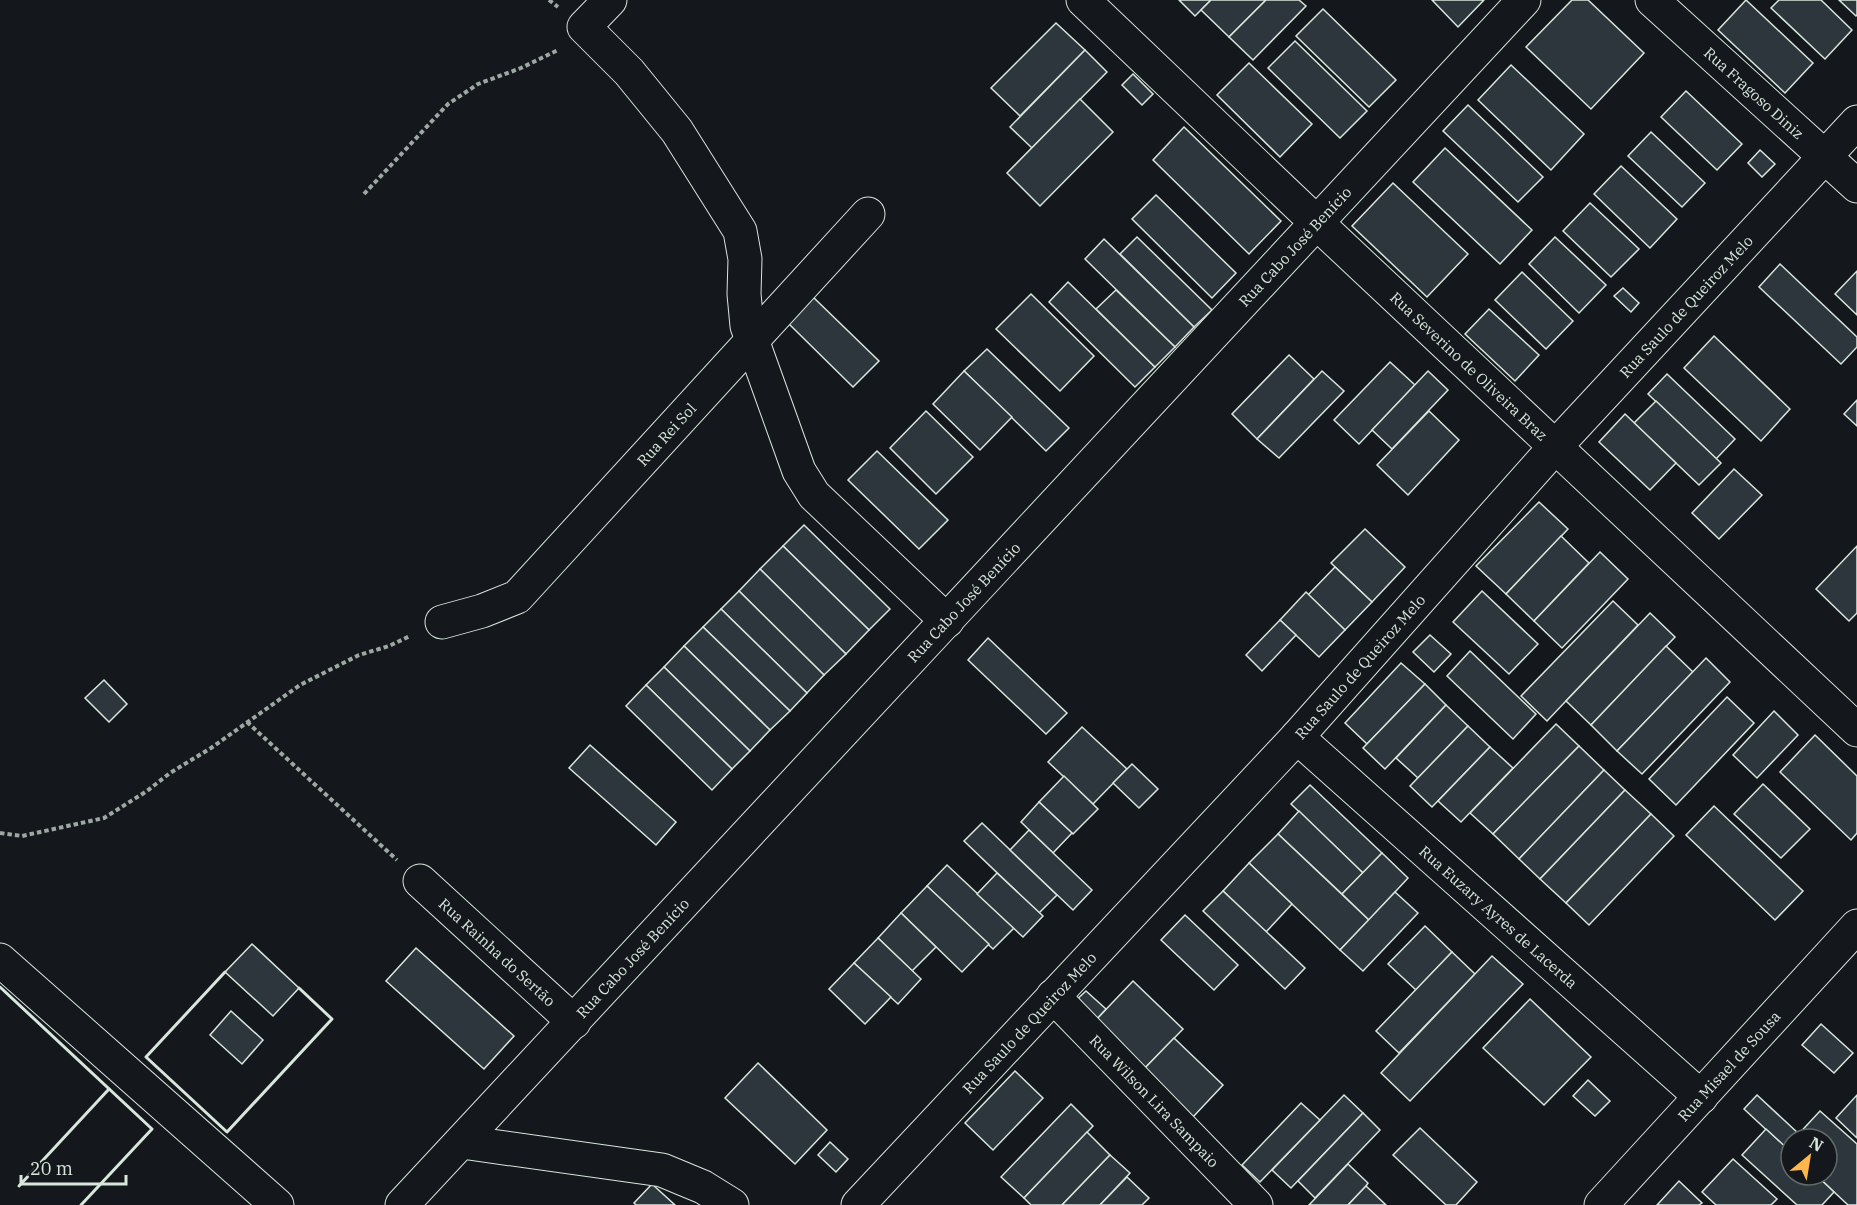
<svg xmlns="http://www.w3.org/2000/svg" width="1857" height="1205" font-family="'IBM Plex Serif',serif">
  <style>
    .building { fill: #2c363c; stroke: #d8e6dc; stroke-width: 1.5 }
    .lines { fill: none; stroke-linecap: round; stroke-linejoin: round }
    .minor-casing { stroke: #d8e6dc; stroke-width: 35 }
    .path { stroke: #9da8a2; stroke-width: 4; stroke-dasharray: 4.5 3; stroke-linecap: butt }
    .minor { stroke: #14181c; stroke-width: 33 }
    .wall { stroke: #d8e6dc; stroke-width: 3 }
    .labels { text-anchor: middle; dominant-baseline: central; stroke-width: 4.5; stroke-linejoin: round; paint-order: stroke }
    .street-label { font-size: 15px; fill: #d8e6dc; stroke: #14181c }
  </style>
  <rect width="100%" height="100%" fill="#14181c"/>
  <!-- building -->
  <g class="building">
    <path d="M1179,0H1211L1195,16Z"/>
    <path d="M1211,0H1266L1229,37L1201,10Z"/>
    <path d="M1266,0H1299L1306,6L1253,60L1229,37Z"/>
    <path d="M1432,0H1484L1458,27Z"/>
    <path d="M1572,0H1588L1644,53L1591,109L1526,47Z"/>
    <path d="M1746,0L1813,63L1785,93L1718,30Z"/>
    <path d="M1779,0H1821L1852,30L1825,59L1771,8Z"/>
    <path d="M1839,0H1857V15L1856,16Z"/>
    <path d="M1323,9L1396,80L1369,107L1296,36Z"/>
    <path d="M1056,23L1085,50L1020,116L991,88Z"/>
    <path d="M1295,41L1367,111L1340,138L1268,68Z"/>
    <path d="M1085,50L1107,72L1032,148L1010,127Z"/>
    <path d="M1249,63L1312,124L1280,157L1217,95Z"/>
    <path d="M1511,65L1584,134L1551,170L1478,100Z"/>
    <path d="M1133,74L1153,94L1142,105L1122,85Z"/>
    <path d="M1686,91L1742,144L1717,170L1661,117Z"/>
    <path d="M1080,99L1113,132L1040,206L1007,173Z"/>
    <path d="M1468,105L1543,177L1518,202L1443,131Z"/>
    <path d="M1184,127L1281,221L1249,254L1153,160Z"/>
    <path d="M1651,132L1705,183L1682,207L1628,156Z"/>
    <path d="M1445,148L1532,230L1500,264L1413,182Z"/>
    <path d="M1760,150L1775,164L1762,177L1748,163Z"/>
    <path d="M1621,166L1677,219L1650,248L1594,194Z"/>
    <path d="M1393,183L1468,254L1427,297L1352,226Z"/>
    <path d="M1156,195L1236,273L1212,298L1132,219Z"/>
    <path d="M1590,203L1639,249L1611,277L1563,231Z"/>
    <path d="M1137,237L1212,310L1194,327L1120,254Z"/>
    <path d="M1555,237L1606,285L1579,313L1529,264Z"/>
    <path d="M1104,239L1194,327L1175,347L1085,259Z"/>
    <path d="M1780,264L1857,337V347L1841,364L1759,287Z"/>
    <path d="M1857,271V315L1835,294Z"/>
    <path d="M1522,272L1573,321L1546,349L1495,300Z"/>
    <path d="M1068,282L1155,367L1135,387L1049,302Z"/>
    <path d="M1623,288L1639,303L1631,312L1614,296Z"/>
    <path d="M1116,290L1175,347L1155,367L1096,309Z"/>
    <path d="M1031,294L1094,356L1060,391L996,329Z"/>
    <path d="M813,297L879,361L853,387L788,323Z"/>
    <path d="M1489,309L1539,355L1515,381L1465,334Z"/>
    <path d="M1714,336L1790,409L1761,441L1684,368Z"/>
    <path d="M987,349L1069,428L1046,451L964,371Z"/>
    <path d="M1289,355L1314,379L1257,439L1232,414Z"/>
    <path d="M1390,362L1415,385L1359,444L1334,420Z"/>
    <path d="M964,371L1012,417L980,450L933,404Z"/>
    <path d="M1322,371L1344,391L1279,458L1257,439Z"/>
    <path d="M1428,371L1448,390L1392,449L1372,430Z"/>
    <path d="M1667,374L1735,439L1716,459L1648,394Z"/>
    <path d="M1857,400V426L1844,414Z"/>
    <path d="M1656,401L1721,463L1699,485L1634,423Z"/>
    <path d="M926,411L973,457L936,494L890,448Z"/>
    <path d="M1429,411L1459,440L1408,495L1377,465Z"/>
    <path d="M1625,414L1676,463L1650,490L1599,442Z"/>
    <path d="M877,451L948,520L919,549L848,480Z"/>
    <path d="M1734,469L1762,495L1719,539L1692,513Z"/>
    <path d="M1539,502L1568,529L1506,594L1476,566Z"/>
    <path d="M804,525L890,609L869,630L783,546Z"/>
    <path d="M1365,529L1405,567L1372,602L1331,563Z"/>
    <path d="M1561,536L1589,563L1534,621L1506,594Z"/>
    <path d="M783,546L869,630L846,654L760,569Z"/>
    <path d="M1857,546V613L1849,621L1816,589Z"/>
    <path d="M1600,552L1628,579L1562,648L1534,621Z"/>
    <path d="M1335,567L1372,602L1345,630L1308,595Z"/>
    <path d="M760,569L846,654L824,675L739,591Z"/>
    <path d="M739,591L824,675L807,693L721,609Z"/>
    <path d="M1482,591L1538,644L1509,674L1453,622Z"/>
    <path d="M1306,592L1345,630L1319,657L1280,620Z"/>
    <path d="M1613,601L1638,625L1547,721L1521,696Z"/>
    <path d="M721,609L807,693L790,711L703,627Z"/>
    <path d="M1650,613L1675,637L1591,725L1566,701Z"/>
    <path d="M1280,620L1296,635L1262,671L1246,655Z"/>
    <path d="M703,627L790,711L770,730L684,646Z"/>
    <path d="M1430,635L1451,654L1434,672L1413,652Z"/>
    <path d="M988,638L1067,713L1046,734L968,660Z"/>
    <path d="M684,646L770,730L750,751L664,667Z"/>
    <path d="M1666,646L1693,672L1617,751L1591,725Z"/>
    <path d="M1470,651L1536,714L1513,739L1447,676Z"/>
    <path d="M1706,658L1730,682L1642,774L1617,751Z"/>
    <path d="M1401,663L1425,684L1367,744L1345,723Z"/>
    <path d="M664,667L750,751L732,769L646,685Z"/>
    <path d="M104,680L127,704L109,722L85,698Z"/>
    <path d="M1425,684L1446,705L1385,769L1363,748Z"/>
    <path d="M646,685L732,769L712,790L626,706Z"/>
    <path d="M1727,697L1754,723L1676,805L1649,779Z"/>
    <path d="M1446,705L1468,726L1418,778L1396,758Z"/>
    <path d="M1774,711L1798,735L1757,778L1733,755Z"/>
    <path d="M1556,724L1579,746L1493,834L1470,813Z"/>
    <path d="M1468,726L1490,747L1432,807L1410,786Z"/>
    <path d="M1082,727L1127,769L1093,804L1048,762Z"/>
    <path d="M1815,735L1857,776V833L1851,840L1780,772Z"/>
    <path d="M590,745L676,822L656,845L569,768Z"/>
    <path d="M1579,746L1604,770L1519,859L1493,834Z"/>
    <path d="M1490,747L1513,768L1461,822L1438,801Z"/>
    <path d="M1132,764L1158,789L1139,808L1113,783Z"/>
    <path d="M1604,770L1625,790L1540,879L1519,859Z"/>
    <path d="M1064,776L1098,809L1073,834L1039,802Z"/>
    <path d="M1763,784L1810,829L1781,858L1734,814Z"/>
    <path d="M1310,785L1382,853L1363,873L1291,804Z"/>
    <path d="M1625,790L1651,814L1566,903L1540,879Z"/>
    <path d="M1039,802L1072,833L1053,853L1021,822Z"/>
    <path d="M1714,806L1803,891L1775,920L1686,835Z"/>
    <path d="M1299,811L1363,873L1342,894L1278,834Z"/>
    <path d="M1651,814L1674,836L1589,925L1566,903Z"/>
    <path d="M982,823L1057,895L1039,913L964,841Z"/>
    <path d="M1029,830L1092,890L1073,910L1010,850Z"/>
    <path d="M1278,834L1369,920L1340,950L1249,863Z"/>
    <path d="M1382,853L1408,878L1369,920L1342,894Z"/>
    <path d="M1249,863L1292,904L1266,932L1223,891Z"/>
    <path d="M947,865L1014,928L993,949L927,886Z"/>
    <path d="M997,873L1043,916L1023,937L977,894Z"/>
    <path d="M927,886L989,944L962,972L901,913Z"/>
    <path d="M1223,891L1305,968L1285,989L1203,911Z"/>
    <path d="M1395,892L1418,913L1363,971L1340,950Z"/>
    <path d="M901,913L936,947L912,971L878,938Z"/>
    <path d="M1185,915L1238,965L1214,990L1161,940Z"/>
    <path d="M1425,926L1452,952L1416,990L1388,964Z"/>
    <path d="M878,938L921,979L898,1004L854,963Z"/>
    <path d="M252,944L299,988L273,1016L225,972Z"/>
    <path d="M416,948L514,1036L484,1069L386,981Z"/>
    <path d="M1452,952L1475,974L1399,1053L1376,1031Z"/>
    <path d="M1492,956L1523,984L1410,1101L1381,1073Z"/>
    <path d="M854,963L891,997L865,1024L829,989Z"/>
    <path d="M1133,981L1183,1029L1143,1070L1093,1023Z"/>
    <path d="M1086,991L1106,1009L1093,1023L1073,1003Z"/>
    <path d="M1530,999L1591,1057L1544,1105L1483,1048Z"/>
    <path d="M231,1011L263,1040L242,1064L210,1035Z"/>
    <path d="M1821,1024L1853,1053L1834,1073L1802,1045Z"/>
    <path d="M1174,1038L1223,1085L1193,1117L1143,1070Z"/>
    <path d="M758,1063L827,1130L795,1164L725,1098Z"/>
    <path d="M1015,1071L1043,1098L993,1150L965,1123Z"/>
    <path d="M1588,1080L1610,1101L1595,1116L1573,1096Z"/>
    <path d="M1344,1095L1363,1113L1291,1188L1272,1170Z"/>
    <path d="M1757,1095L1799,1134L1794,1139H1791V1143L1786,1148L1744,1109Z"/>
    <path d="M1857,1095V1138L1836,1118Z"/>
    <path d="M1301,1103L1320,1120L1260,1182L1242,1165Z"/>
    <path d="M1071,1104L1093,1126L1024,1198L1001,1177Z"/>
    <path d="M1820,1111L1857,1144V1205H1848L1816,1175H1827V1139H1794Z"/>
    <path d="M1363,1113L1380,1130L1315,1198L1298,1181Z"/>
    <path d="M1420,1128L1477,1182L1456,1205H1446L1393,1155Z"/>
    <path d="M1766,1129L1791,1152V1175H1816L1834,1192L1822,1205H1797L1742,1155Z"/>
    <path d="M1087,1132L1110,1155L1062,1205H1031L1024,1198Z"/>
    <path d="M830,1142L848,1159L836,1172L818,1155Z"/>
    <path d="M1110,1155L1130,1173L1100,1205H1062Z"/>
    <path d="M1733,1159L1777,1199L1771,1205H1716L1702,1192Z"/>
    <path d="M1348,1164L1368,1183L1366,1186L1348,1205H1309Z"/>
    <path d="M1127,1177L1149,1198L1142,1205H1100Z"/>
    <path d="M1679,1181L1702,1203L1699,1205H1657Z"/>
    <path d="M652,1184L675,1205H636L634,1203Z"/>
    <path d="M1366,1186L1386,1205H1348Z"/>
  </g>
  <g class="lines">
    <!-- minor casing -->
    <g class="minor-casing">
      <g id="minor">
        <path d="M610,0L584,27L629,72L677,131L740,231L745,259L744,294L747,326L799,471L814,495L947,621"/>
        <path id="s1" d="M1083,0L1317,223L1857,730"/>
        <path id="s2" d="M1652,0L1857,186"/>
        <path id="s3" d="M442,622L482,611L517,597L868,214"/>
        <path id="s4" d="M1297,737L1701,1097"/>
        <path id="s5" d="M420,881L574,1022"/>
        <path d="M0,960L277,1205"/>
        <path id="s6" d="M1053,996L1256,1205"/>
        <path d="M462,1142L662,1170L703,1187L732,1205"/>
        <path id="s7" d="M402,1205L1524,0"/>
        <path id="s8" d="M858,1205L1297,737L1555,447L1857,122"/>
        <path id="s9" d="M1601,1205L1857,926"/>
      </g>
    </g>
    <!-- path -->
    <g class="path">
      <path d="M549,0L558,7"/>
      <path d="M364,194L448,104L478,84L521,68L558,50"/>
      <path d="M247,722L397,860"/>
      <path d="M0,833L22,836L104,818L147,791L170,773L211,748L300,685L359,655L389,646L410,636"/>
    </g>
    <!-- minor -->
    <use href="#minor" class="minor"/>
    <!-- wall -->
    <g class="wall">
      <path d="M225,972L146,1057L227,1132L332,1019L299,988"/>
      <path d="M0,987L152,1129L81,1205"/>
      <path d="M19,1186L109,1089"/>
    </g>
  </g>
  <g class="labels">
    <!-- street labels -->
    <g class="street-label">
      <text stroke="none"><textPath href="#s2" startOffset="138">Rua Fragoso Diniz</textPath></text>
      <text stroke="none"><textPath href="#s7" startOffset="1310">Rua Cabo José Benício</textPath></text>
      <text stroke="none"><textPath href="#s8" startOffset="1222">Rua Saulo de Queiroz Melo</textPath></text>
      <text stroke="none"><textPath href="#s1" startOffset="532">Rua Severino de Oliveira Braz</textPath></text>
      <text stroke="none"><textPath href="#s3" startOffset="300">Rua Rei Sol</textPath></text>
      <text stroke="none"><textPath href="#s7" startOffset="824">Rua Cabo José Benício</textPath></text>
      <text stroke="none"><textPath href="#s8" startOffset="736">Rua Saulo de Queiroz Melo</textPath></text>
      <text stroke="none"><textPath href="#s4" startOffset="270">Rua Euzary Ayres de Lacerda</textPath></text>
      <text stroke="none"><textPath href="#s5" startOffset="105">Rua Rainha do Sertão</textPath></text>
      <text stroke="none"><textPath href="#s7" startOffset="338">Rua Cabo José Benício</textPath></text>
      <text stroke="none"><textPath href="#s8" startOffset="250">Rua Saulo de Queiroz Melo</textPath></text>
      <text stroke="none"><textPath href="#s9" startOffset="189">Rua Misael de Sousa</textPath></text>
      <text stroke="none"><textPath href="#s6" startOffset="146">Rua Wilson Lira Sampaio</textPath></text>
    </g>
  </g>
  <!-- north arrow -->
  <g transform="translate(1809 1157) rotate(30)"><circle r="28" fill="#14181c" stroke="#626a69" stroke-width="1.5"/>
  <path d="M0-4.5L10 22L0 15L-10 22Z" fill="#ffb74d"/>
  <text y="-9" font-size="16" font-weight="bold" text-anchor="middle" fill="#d8e6dc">N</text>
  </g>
  <!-- scale -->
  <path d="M21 1175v9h105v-9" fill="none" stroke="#d8e6dc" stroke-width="3"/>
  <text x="30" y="1175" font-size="18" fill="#d8e6dc" stroke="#14181c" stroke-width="4.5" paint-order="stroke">20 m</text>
</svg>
